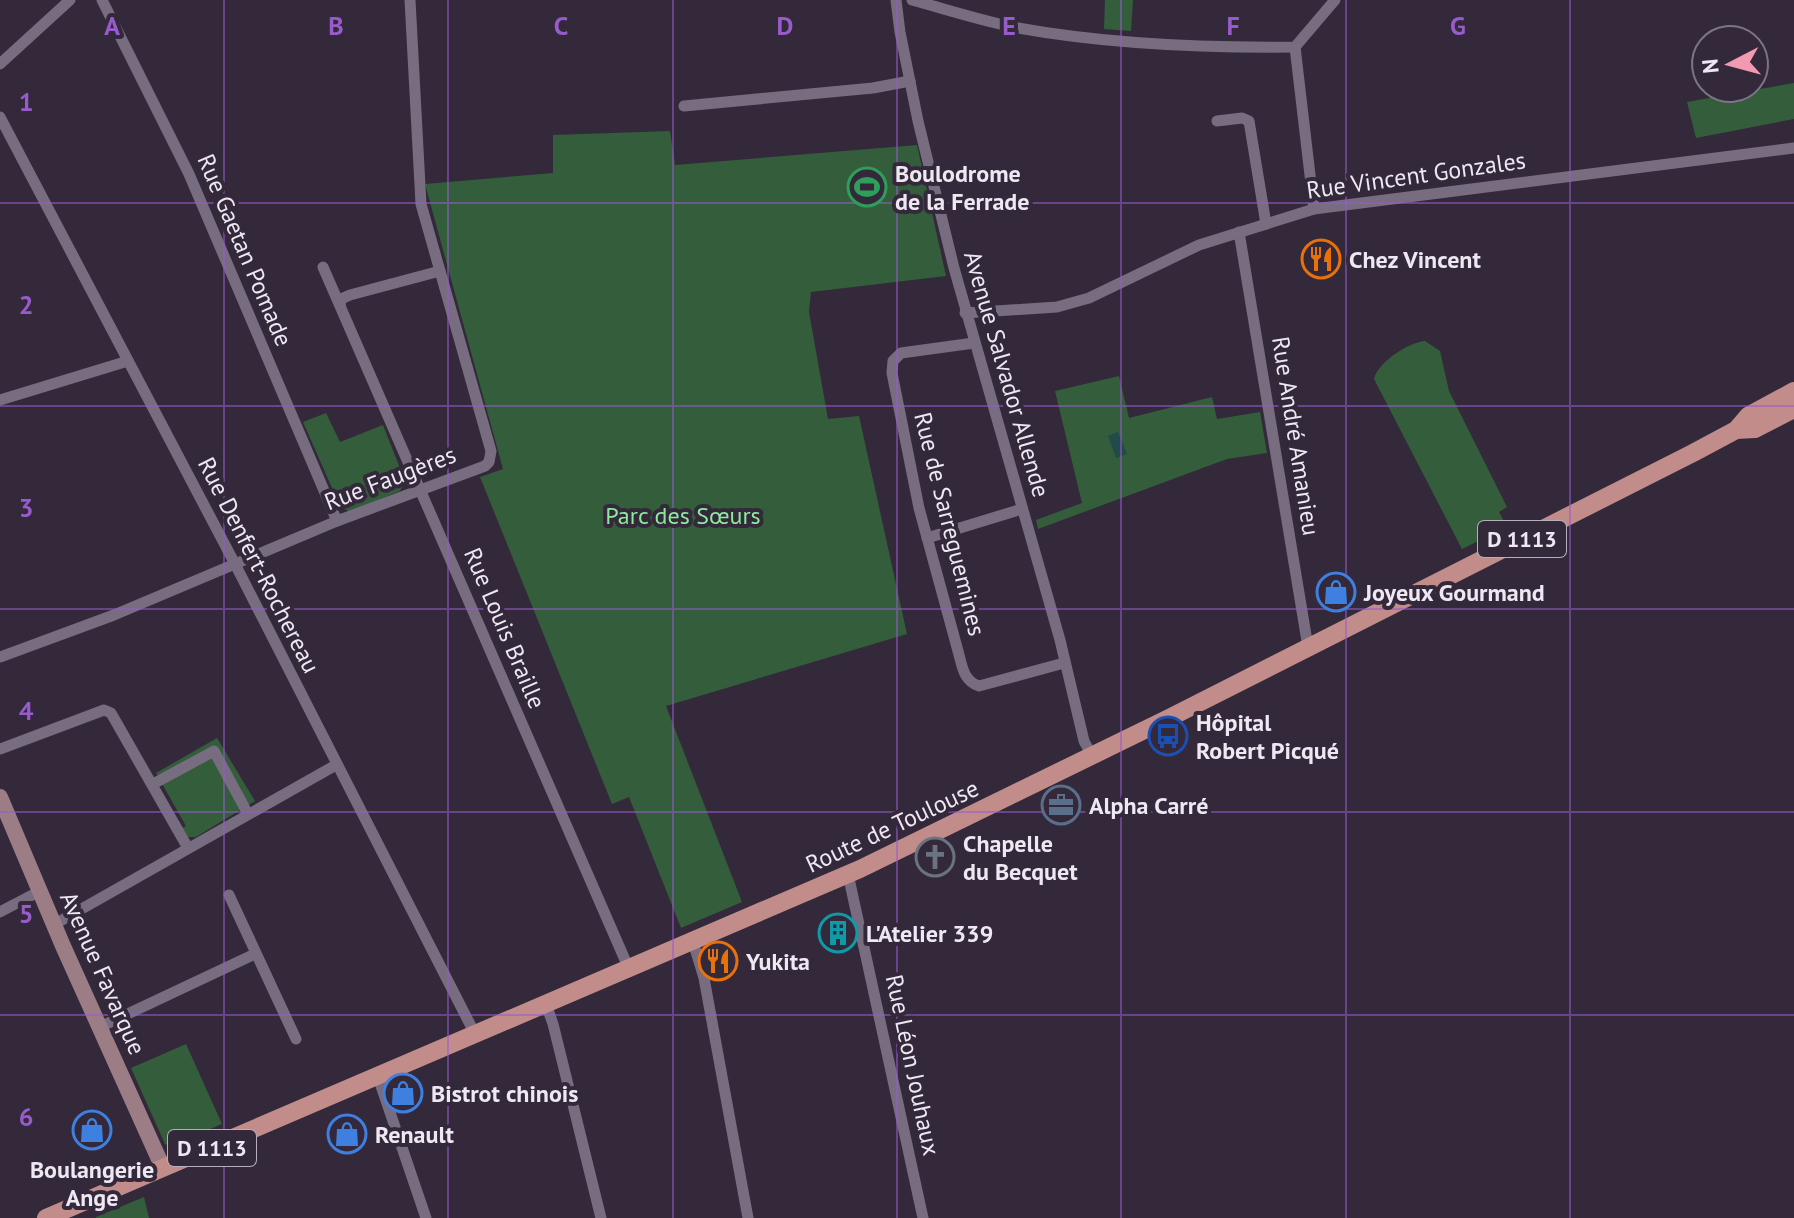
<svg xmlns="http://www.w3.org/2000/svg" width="1794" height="1218" font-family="'PT Sans',sans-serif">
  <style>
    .green { fill: #345d3b }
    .water { fill: #214a4b }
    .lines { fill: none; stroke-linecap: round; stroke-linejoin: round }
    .street { stroke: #776c80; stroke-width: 11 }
    .secondary { stroke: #9c7c85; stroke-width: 16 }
    .primary { stroke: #c18c8a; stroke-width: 18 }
    .grid { fill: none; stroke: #985bcc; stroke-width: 2; stroke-opacity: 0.55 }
    .labels { text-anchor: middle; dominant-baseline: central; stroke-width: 8; stroke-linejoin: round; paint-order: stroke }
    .shield { fill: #33293a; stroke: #b7afbc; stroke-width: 2 }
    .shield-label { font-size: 22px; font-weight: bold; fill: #efe8f3 }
    .poi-label { font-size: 24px; font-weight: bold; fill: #efe8f3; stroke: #33293a; text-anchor: start }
    .street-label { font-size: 24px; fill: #efe8f3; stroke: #33293a }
    .park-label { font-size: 24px; fill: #8aec9b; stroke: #33293a }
    .grid-label { font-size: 26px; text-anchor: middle; font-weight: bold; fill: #985bcc; stroke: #33293a; stroke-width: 8; stroke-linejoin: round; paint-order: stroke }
  </style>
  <rect width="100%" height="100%" fill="#33293a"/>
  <!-- green -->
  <g class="green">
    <path d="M1105,0H1133L1131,31L1104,29Z"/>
    <path d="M1794,83V119L1696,138L1687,102Z"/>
    <path d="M670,131L675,165L917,145L946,276L811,292L809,312L828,419L859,416L907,634L666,706L742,902L681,928L629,797L612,804L480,477L503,469L425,184L553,173V135Z"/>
    <path d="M1425,341L1440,351L1449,391L1507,507L1499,512L1507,527L1462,549L1374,379C1378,362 1409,342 1425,341Z"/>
    <path d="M1119,376L1129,418L1212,397L1217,419L1260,412L1267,453L1227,459L1038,529L1036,520L1082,503L1055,391Z"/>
    <path d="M326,413L340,442L383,425L405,481L400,491L350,512L340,506L303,422Z"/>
    <path d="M217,738L255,801L196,837H188L182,828L186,826L156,773Z"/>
    <path d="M186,1044L222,1124L170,1146L165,1144L131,1068Z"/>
    <path d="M144,1197L149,1218H96V1217Z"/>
  </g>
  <!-- water -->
  <path class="water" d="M1118,432L1127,454L1116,458L1108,436Z"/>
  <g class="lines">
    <!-- street -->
    <g class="street">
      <path d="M102,0L189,174L337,521"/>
      <path d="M896,0L900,32L918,121L954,268L1060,640L1084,741L1092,756"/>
      <path d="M912,0C945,9 979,20 1013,27C1105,44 1202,48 1295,47L1335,0"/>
      <path d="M1295,47L1314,209"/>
      <path d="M0,64L70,0"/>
      <path d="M684,106L873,88L910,81"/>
      <path d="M0,117L235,564L475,1034"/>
      <path d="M1217,121L1242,118L1249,121L1266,224"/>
      <path d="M1239,232L1308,647"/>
      <path d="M323,267L629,969"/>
      <path d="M340,305L341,299L350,295L440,271"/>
      <path d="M965,313L1057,307L1089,298L1199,245L1314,209L1794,148"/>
      <path d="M974,343L901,353L893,361L892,373L919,508L958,651C962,665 963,681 979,686L1064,663"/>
      <path d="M0,400L128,361"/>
      <path d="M927,538L1022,509"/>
      <path d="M0,657L114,615L337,521L485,466L489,462L491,451L421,204L410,0"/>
      <path d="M0,749L104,710L111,713L188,848"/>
      <path d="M153,784L214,751L248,814"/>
      <path d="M848,874L923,1218"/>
      <path d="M229,895L296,1039"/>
      <path d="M0,912L40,891"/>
      <path d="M55,924L336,765"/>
      <path d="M693,942L704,978L748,1218"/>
      <path d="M546,1004L553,1024L601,1218"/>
      <path d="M100,1027L255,954"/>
      <path d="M378,1077L426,1218"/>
    </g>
    <!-- secondary -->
    <path class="secondary" d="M0,797L63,946L163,1168"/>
    <!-- primary -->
    <g class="primary">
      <path d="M1736,430L1755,429L1794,409"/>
      <path d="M46,1218L860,869L1169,718L1693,453L1736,430L1748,416L1794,391"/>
    </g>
  </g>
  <!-- grid -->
  <path class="grid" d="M224,0V1218M448,0V1218M673,0V1218M897,0V1218M1121,0V1218M1346,0V1218M1570,0V1218M0,203H1794M0,406H1794M0,609H1794M0,812H1794M0,1015H1794"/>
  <!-- icons -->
  <defs>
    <g id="stadium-ring" transform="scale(2)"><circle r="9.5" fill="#33293a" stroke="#2e9e5b" stroke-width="1.5"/><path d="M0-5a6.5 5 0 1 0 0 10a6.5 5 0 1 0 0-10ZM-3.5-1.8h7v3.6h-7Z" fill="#2e9e5b"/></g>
    <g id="restaurant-ring" transform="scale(2)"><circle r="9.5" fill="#33293a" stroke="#e8710a" stroke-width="1.5"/><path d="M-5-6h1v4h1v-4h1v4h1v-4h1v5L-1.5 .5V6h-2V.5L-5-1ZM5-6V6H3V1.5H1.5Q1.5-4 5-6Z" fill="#e8710a"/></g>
    <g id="shop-ring" transform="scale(2)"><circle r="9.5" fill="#33293a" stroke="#3f7fe0" stroke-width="1.5"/><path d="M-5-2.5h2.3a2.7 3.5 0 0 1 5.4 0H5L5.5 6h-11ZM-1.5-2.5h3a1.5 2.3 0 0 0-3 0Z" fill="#3f7fe0"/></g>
    <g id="bus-ring" transform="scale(2)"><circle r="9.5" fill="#33293a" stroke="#1a4fb4" stroke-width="1.5"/><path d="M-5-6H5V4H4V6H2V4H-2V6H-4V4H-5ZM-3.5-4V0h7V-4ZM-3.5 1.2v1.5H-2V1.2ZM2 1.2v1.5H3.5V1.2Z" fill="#1a4fb4"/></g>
    <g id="office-ring" transform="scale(2)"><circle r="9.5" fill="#33293a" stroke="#5c6f8a" stroke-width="1.5"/><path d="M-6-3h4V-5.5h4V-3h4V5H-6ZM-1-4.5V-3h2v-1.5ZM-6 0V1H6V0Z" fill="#5c6f8a"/></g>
    <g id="church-ring" transform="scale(2)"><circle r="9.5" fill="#33293a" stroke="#6b7280" stroke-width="1.5"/><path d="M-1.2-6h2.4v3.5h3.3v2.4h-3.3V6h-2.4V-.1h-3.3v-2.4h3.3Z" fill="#6b7280"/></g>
    <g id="building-ring" transform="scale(2)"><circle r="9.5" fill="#33293a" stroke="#0f9aa8" stroke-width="1.5"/><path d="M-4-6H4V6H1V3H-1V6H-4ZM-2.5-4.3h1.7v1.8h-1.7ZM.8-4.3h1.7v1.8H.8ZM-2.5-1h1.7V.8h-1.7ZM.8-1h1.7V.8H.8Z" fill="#0f9aa8"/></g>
  </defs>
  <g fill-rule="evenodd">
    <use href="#stadium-ring" x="867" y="187"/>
    <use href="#restaurant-ring" x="1321" y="259"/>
    <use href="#shop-ring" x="1336" y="592"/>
    <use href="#bus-ring" x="1168" y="736"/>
    <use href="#office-ring" x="1061" y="805"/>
    <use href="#church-ring" x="935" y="857"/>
    <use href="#building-ring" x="838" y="933"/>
    <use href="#restaurant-ring" x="718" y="961"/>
    <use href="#shop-ring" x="403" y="1093"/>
    <use href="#shop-ring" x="92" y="1130"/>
    <use href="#shop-ring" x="347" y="1134"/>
  </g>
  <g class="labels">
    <!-- shield labels -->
    <g class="shield">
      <rect x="1478" y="521" width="88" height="36" rx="6"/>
      <rect x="168" y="1130" width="88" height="36" rx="6"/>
    </g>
    <g class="shield-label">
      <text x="1522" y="539">D 1113</text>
      <text x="212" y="1148">D 1113</text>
    </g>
    <!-- poi labels -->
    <g class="poi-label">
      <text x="895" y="173">Boulodrome<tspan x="895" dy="28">de la Ferrade</tspan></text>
      <text x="1349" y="259">Chez Vincent</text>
      <text x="1364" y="592">Joyeux Gourmand</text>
      <text x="1196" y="722">Hôpital<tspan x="1196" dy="28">Robert Picqué</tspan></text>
      <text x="1089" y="805">Alpha Carré</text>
      <text x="963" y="843">Chapelle<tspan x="963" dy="28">du Becquet</tspan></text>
      <text x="866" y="933">L'Atelier 339</text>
      <text x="746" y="961">Yukita</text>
      <text x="431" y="1093">Bistrot chinois</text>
      <text x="375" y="1134">Renault</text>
      <text x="92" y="1169" text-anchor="middle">Boulangerie<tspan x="92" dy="28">Ange</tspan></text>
    </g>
    <!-- street labels -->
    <g class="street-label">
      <text transform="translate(1416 175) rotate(-8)">Rue Vincent Gonzales</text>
      <text transform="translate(245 250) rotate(67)">Rue Gaetan Pomade</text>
      <text transform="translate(1007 374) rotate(74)">Avenue Salvador Allende</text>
      <text transform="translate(1296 436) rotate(81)">Rue André Amanieu</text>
      <text transform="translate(390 478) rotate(-21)">Rue Faugères</text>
      <text transform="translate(950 524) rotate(76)">Rue de Sarreguemines</text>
      <text transform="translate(259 565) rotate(63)">Rue Denfert-Rochereau</text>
      <text transform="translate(505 628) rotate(67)">Rue Louis Braille</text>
      <text transform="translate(892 826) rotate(-25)">Route de Toulouse</text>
      <text transform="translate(103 973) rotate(66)">Avenue Favarque</text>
      <text transform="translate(913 1065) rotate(78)">Rue Léon Jouhaux</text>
    </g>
    <!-- park labels -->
    <g class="park-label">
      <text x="683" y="515">Parc des Sœurs</text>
    </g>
  </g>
  <g class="grid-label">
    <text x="112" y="35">A</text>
    <text x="336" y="35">B</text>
    <text x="561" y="35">C</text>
    <text x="785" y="35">D</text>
    <text x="1009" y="35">E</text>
    <text x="1233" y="35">F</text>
    <text x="1458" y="35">G</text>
    <text x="26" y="111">1</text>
    <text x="26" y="314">2</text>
    <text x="26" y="517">3</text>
    <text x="26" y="720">4</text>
    <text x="26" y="923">5</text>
    <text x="26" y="1126">6</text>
  </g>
  <!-- north arrow -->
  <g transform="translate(1730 64) rotate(264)"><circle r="38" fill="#33293a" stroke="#7e7584" stroke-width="2"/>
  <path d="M0-6L14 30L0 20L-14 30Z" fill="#f19ab2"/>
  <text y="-12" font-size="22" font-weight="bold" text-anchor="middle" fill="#efe8f3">N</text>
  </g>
</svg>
